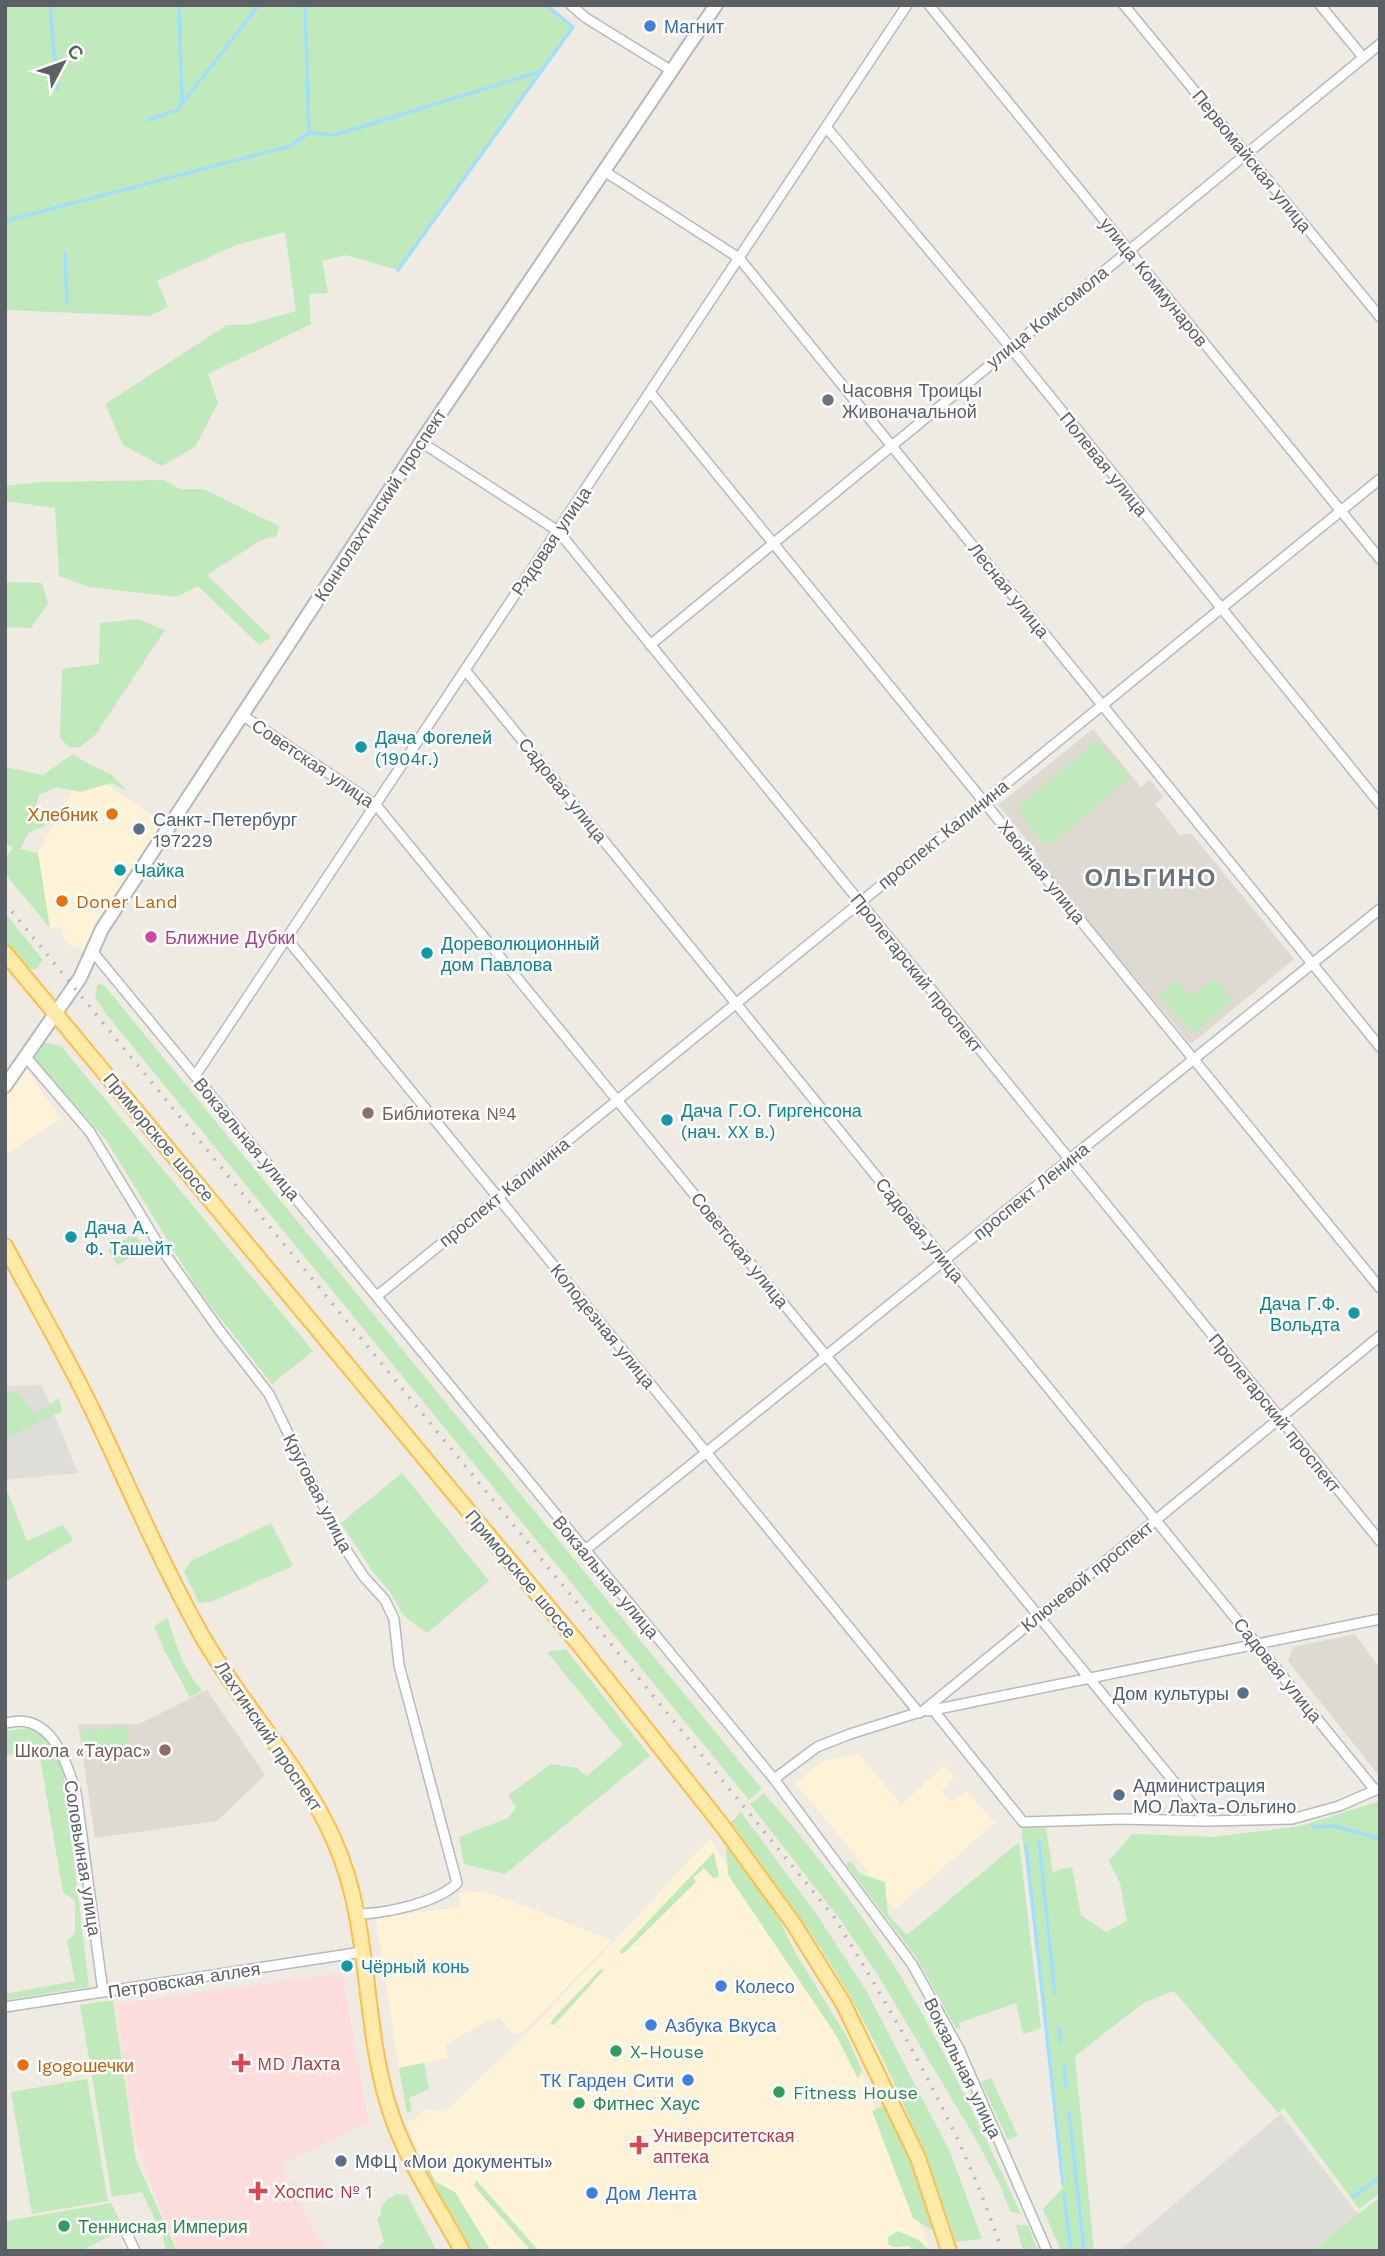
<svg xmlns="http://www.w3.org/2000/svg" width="1385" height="2256" font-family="'Work Sans',sans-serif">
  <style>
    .commercial { fill: #fff3d7 }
    .industrial { fill: #dfddd7 }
    .education { fill: #dfdad1 }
    .medical { fill: #fedddd }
    .green { fill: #c0e9bc }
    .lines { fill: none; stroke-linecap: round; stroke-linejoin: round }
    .stream { stroke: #a2deff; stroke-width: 3.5 }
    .minor-casing { stroke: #b5babe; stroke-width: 12 }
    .secondary-casing { stroke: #b4b9be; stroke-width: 16 }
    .primary-casing { stroke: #ffbe4b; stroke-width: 18 }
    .minor { stroke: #fff; stroke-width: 9 }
    .secondary { stroke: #fff; stroke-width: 12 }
    .primary { stroke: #ffeaa7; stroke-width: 14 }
    .rail { stroke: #b4b5b6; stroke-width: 3.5; stroke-dasharray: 2 9; stroke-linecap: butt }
    .shop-dot { fill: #3f7fe0; stroke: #fff; stroke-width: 2.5 }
    .worship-dot { fill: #6b7280; stroke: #fff; stroke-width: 2.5 }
    .culture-dot { fill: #0f9aa8; stroke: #fff; stroke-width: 2.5 }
    .food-dot { fill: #e8710a; stroke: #fff; stroke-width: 2.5 }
    .service-dot { fill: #5c6f8a; stroke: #fff; stroke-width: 2.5 }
    .hotel-dot { fill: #d1479c; stroke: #fff; stroke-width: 2.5 }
    .education-dot { fill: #8d6e63; stroke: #fff; stroke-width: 2.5 }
    .leisure-dot { fill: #2e9e5b; stroke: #fff; stroke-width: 2.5 }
    .health-dot { fill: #e0444e; stroke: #fff; stroke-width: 2.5 }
    .labels { text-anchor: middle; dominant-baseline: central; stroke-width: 5; stroke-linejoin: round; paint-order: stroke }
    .shop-label { font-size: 18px; fill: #366cbe; stroke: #fff; text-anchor: start }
    .street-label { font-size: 18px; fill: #5b6065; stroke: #fff }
    .worship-label { font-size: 18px; fill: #5b616d; stroke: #fff; text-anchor: start }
    .culture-label { font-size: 18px; fill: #0d838f; stroke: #fff; text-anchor: start }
    .food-label { font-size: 18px; fill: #c56008; stroke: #fff; text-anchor: start }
    .service-label { font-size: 18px; fill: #4e5e75; stroke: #fff; text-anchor: start }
    .hotel-label { font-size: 18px; fill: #b23c85; stroke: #fff; text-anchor: start }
    .education-label { font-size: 18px; fill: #785e54; stroke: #fff; text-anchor: start }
    .leisure-label { font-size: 18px; fill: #27864d; stroke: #fff; text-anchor: start }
    .health-label { font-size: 18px; fill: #be3a42; stroke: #fff; text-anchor: start }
    .district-label { font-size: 24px; font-weight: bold; letter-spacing: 2px; fill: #6c7277; stroke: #fff }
  </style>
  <rect width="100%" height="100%" fill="#efebe2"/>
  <!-- commercial -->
  <g class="commercial">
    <path d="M84,769L166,825L85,951L70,945L63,935L61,927L50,928L38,853Z"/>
    <path d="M25,1067L61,1119L5,1154V1096Z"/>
    <path d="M859,1754L901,1805L944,1766L954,1777L942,1791L952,1802L967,1791L995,1823L894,1910L853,1852L795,1783L825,1760Z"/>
    <path d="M710,1839L857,2064L930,2251H470L417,2154L407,2122L415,2120L425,2109L445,2112L530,2030Z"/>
    <path d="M485,1891L612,1940L527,2028L514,2035L500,2018L486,2021L446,2045L448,2058L399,2068L376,1918L460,1907L459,1893Z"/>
  </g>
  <!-- industrial -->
  <g class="industrial">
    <path d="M42,1385L78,1473L5,1480V1386Z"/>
    <path d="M1281,2114L1358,2214L1311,2251H1119Z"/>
  </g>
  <!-- education -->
  <g class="education">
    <path d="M1093,729L1141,787L1150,780L1164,797L1155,804L1180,835L1191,833L1294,959L1191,1044L1034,857L1038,854L998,805Z"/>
    <path d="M1355,1634L1380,1669V1777L1288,1661L1293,1647Z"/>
    <path d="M207,1690L265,1775L217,1821L95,1838L78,1724H139Z"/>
  </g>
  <!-- medical -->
  <path class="medical" d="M342,1973L369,2122L281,2164L319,2240L323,2238L329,2251H179L164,2219L135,2140L115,2004Z"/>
  <!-- green -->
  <g class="green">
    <path d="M5,5H546L573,27L398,270L345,255L322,261L328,293L309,294L311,324L208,374L218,403L195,447L162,466L123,445L105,404L227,325H247L296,311L285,232L236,245L157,281L168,307L149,316L5,310Z"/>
    <path d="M164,480L180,489H204L279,526L277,536L261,540L207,575L271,637L259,645L198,586L177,597L89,587L59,576L55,508L5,501V486L41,482Z"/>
    <path d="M5,582L42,583L48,603L31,628L5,627Z"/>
    <path d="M138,619L165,630L96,734L80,747H69L60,738L62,669L99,664L100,623Z"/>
    <path d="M1099,742L1126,771L1128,777L1127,781L1048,846L1042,843L1017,809L1094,743Z"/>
    <path d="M73,754L87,763L111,774L127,791L111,783L81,792L56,787L39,795L34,812L46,826L29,832L20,849L38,853L50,928L6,875L5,860L13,847L5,844V767L43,775Z"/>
    <path d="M5,913L43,960L35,970L26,968L5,945Z"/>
    <path d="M1215,978L1233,999L1194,1034L1159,995L1177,980L1192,996Z"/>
    <path d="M98,984L104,985L762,1789L749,1800L106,1014L95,997Z"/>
    <path d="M41,1042L61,1046L313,1351L272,1384L199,1291L106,1140L33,1058Z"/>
    <path d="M135,1233L145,1249L117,1265L108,1250Z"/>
    <path d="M5,1392H16L35,1415L59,1398L62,1411L5,1439Z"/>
    <path d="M402,1473L489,1581L427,1633L403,1615L391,1593L372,1571L341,1523Z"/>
    <path d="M5,1485L27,1541L63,1525L73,1540L5,1582Z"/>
    <path d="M271,1523L293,1566L211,1602L199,1603L184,1571L191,1561Z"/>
    <path d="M168,1618C175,1644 184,1670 202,1691L190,1697L164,1650L154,1626Z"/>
    <path d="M566,1649L650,1756L505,1874L464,1864L459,1837L508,1818L516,1808L508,1795L551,1764L577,1768L587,1776L623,1745L547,1652Z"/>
    <path d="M127,1726L130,1755L84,1759L82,1731Z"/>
    <path d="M28,1728L45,1736L63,1767L89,1987L5,2000V1994L75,1981L67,1940L75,1934V1901L63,1892L39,1752L5,1755V1731Z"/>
    <path d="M764,1793C813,1849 859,1909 898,1972C945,2050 983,2132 1021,2214L1010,2211L1001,2187L977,2141L876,1972L842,1922L750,1804Z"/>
    <path d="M1380,1801V2193L1359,2209L1284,2108L1278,2113L1174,1991L1145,2002L1075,2056L1094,2251H1061L1043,2209L1061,2190L1065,2181L1021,1826L1046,1828L1053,1873L1060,1869L1072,1867L1081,1915L1106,1932L1127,1921L1120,1883L1109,1861L1132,1834L1214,1837L1301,1826Z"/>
    <path d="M741,1812L815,1912L866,1990L950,2152L982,2239L956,2242C927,2158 895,2075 851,1998C816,1936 772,1879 731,1822Z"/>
    <path d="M1019,1842L1041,2028L1023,2034L1016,2003L959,2023L961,2028L956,2029L918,1960L846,1864L851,1861L860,1874L885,1882L888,1915L907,1935Z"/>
    <path d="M731,1848L777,1915L796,1954L847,2037L862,2070L858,2079L836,2035L728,1875L726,1849Z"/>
    <path d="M714,1852L719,1877L713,1878L704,1868L693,1878L696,1882L624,1953L620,1954V1951Z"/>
    <path d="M605,1969L555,2024L551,2025L552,2020L600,1970Z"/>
    <path d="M113,2000L136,2160L177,2251H166L163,2237L142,2192L112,2197L80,2005Z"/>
    <path d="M424,2063L429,2089L409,2098L412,2111L407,2113L399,2068Z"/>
    <path d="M991,2078L1018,2136L1008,2140L981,2082Z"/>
    <path d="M87,2079L108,2201L32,2214L11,2092Z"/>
    <path d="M887,2103L936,2227L933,2231L913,2218L872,2111Z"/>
    <path d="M423,2157L436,2182L455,2192L491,2251H469L417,2159Z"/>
    <path d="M476,2180L539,2251H531L474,2186Z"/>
    <path d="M397,2194L407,2195L437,2251H380L379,2246L384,2241L377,2219L381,2215C380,2202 387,2200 397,2194Z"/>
    <path d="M1380,2197V2251H1311Z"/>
    <path d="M111,2203L124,2229L81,2251H5V2221Z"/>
    <path d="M1016,2225H1028L1038,2251H1023Z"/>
    <path d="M898,2231L917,2239L931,2251H912L909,2246L893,2247L888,2244V2237Z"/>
  </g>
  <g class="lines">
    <!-- stream -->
    <g class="stream">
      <path d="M50,5L57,89"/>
      <path d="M179,5L182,101"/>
      <path d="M148,120L177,110L259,5"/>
      <path d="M309,133L335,135L542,71"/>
      <path d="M5,221L290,146L309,133L305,5"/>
      <path d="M65,253L67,304"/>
      <path d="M398,270L573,27L546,5"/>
      <path d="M1313,1827L1335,1826L1380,1839"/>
      <path d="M1039,1842L1055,1994"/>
      <path d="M1026,1845L1063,2184"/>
      <path d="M1059,2028L1061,2041"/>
      <path d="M1064,2066L1066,2087"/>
      <path d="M1069,2112L1084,2251"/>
      <path d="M1064,2194L1071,2251"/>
      <path d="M1353,2197L1380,2177"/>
    </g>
    <!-- minor casing -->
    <g class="minor-casing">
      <g id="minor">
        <path d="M571,5L586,18L672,71"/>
        <path d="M929,5L1380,559"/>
        <path d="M1124,5L1380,317"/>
        <path d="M1320,5L1363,57"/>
        <path d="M826,127L1011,348L1380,804"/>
        <path d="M604,171L739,258L1380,1047"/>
        <path d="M650,392L1380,1288"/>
        <path d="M421,442L558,531L1380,1541"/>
        <path d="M650,645L1380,44"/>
        <path d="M465,670L1375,1790"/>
        <path d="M242,715L376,805L1206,1821"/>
        <path d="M287,939L919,1713"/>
        <path d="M92,951L774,1779L912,1964L959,2049L1047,2251"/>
        <path d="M26,1057L90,1132L160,1247L220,1331L269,1394L341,1542L364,1577L385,1600L394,1619L399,1665L457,1883C437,1903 384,1914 356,1914"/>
        <path d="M195,1076L907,5"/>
        <path d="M377,1296L1380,479"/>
        <path d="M584,1551L1380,909"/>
        <path d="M930,1706L1023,1822L1122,1819L1206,1821L1292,1819L1339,1806L1378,1789"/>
        <path d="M928,1711L1380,1619"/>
        <path d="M5,1723C13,1722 20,1720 27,1722C57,1728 68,1768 76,1792L103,1992"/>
        <path d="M774,1779L817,1747L850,1734L923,1711L1380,1336"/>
        <path d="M5,2007L362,1952"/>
        <path d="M127,2234L135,2251"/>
      </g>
    </g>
    <!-- secondary casing -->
    <g class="secondary-casing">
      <path id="secondary" d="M5,1086L80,978L102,929L421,442L716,5"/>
    </g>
    <!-- primary casing -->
    <g class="primary-casing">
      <g id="primary">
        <path d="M5,953L578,1643L724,1828L793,1923L843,2003L918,2158L949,2251"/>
        <path d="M5,1246C34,1300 65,1354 92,1409C128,1485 161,1563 202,1636C242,1706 300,1765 333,1838C371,1920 362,2015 387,2101C402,2155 436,2202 462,2251"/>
      </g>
    </g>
    <!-- minor -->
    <use href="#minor" class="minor"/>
    <!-- secondary -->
    <use href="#secondary" class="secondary"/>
    <!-- primary -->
    <use href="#primary" class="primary"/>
    <!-- rail -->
    <path class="rail" d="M5,903L834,1917C900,2025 962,2130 1002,2251"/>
  </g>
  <!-- markers -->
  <g class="shop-dot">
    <circle cx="650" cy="26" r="7"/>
    <circle cx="721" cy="1986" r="7"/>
    <circle cx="651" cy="2025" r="7"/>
    <circle cx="688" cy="2080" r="7"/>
    <circle cx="592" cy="2193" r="7"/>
  </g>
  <circle class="worship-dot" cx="828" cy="400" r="7"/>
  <g class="culture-dot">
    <circle cx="361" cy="747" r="7"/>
    <circle cx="120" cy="870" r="7"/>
    <circle cx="427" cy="953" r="7"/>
    <circle cx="667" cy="1120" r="7"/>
    <circle cx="71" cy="1237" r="7"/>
    <circle cx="1354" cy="1313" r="7"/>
    <circle cx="347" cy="1966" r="7"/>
  </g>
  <g class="food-dot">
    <circle cx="112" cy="814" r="7"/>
    <circle cx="62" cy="901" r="7"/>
    <circle cx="23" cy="2065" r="7"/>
  </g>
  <g class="service-dot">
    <circle cx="139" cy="829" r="7"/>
    <circle cx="1243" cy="1693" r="7"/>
    <circle cx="1119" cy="1795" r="7"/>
    <circle cx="341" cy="2161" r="7"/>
  </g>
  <circle class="hotel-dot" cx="151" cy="937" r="7"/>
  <g class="education-dot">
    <circle cx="368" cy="1113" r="7"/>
    <circle cx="165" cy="1750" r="7"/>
  </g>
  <g class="leisure-dot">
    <circle cx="616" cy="2051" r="7"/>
    <circle cx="779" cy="2092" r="7"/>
    <circle cx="579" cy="2103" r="7"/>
    <circle cx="64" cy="2226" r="7"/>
  </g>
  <g class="health-dot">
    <path d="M237.5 2052.5h7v7h7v7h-7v7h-7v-7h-7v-7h7z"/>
    <path d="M635.5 2134.5h7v7h7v7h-7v7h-7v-7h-7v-7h7z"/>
    <path d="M254.5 2180.5h7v7h7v7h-7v7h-7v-7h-7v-7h7z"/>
  </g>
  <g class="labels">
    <!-- shop labels -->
    <g class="shop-label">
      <text x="664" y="26">Магнит</text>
      <text x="735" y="1986">Колесо</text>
      <text x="665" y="2025">Азбука Вкуса</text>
      <text x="674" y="2080" text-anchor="end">ТК Гарден Сити</text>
      <text x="606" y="2193">Дом Лента</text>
    </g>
    <!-- street labels -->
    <g class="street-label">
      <text transform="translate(1252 161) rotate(51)">Первомайская улица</text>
      <text transform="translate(1154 282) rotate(51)">улица Коммунаров</text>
      <text transform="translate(1047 317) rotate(-39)">улица Комсомола</text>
      <text transform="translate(1104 464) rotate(51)">Полевая улица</text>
      <text transform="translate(380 505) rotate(-57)">Коннолахтинский проспект</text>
      <text transform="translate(551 541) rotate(-56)">Рядовая улица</text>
      <text transform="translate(1009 590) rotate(51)">Лесная улица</text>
      <text transform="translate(313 763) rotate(34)">Советская улица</text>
      <text transform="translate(563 790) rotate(51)">Садовая улица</text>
      <text transform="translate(943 834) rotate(-39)">проспект Калинина</text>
      <text transform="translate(1042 872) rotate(51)">Хвойная улица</text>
      <text transform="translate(917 973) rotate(51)">Пролетарский проспект</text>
      <text transform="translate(159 1137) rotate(50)">Приморское шоссе</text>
      <text transform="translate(247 1139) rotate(50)">Вокзальная улица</text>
      <text transform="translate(1031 1191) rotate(-39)">проспект Ленина</text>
      <text transform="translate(504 1192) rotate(-39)">проспект Калинина</text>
      <text transform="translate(920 1230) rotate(51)">Садовая улица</text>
      <text transform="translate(740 1250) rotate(51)">Советская улица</text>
      <text transform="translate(603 1326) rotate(51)">Колодезная улица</text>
      <text transform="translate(1275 1413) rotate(51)">Пролетарский проспект</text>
      <text transform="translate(318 1493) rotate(63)">Круговая улица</text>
      <text transform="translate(521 1574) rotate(50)">Приморское шоссе</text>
      <text transform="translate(1087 1576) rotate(-39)">Ключевой проспект</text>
      <text transform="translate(606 1577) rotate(50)">Вокзальная улица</text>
      <text transform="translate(1278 1670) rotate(51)">Садовая улица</text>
      <text transform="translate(269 1736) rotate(56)">Лахтинский проспект</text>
      <text transform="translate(83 1858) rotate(81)">Соловьиная улица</text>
      <text transform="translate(184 1980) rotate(-9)">Петровская аллея</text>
      <text transform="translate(963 2068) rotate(64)">Вокзальная улица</text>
    </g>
    <!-- worship labels -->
    <g class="worship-label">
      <text x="842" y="390">Часовня Троицы<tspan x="842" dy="21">Живоначальной</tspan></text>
    </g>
    <!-- culture labels -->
    <g class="culture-label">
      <text x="375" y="737">Дача Фогелей<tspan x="375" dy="21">(1904г.)</tspan></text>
      <text x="134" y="870">Чайка</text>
      <text x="441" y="943">Дореволюционный<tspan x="441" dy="21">дом Павлова</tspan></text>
      <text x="681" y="1110">Дача Г.О. Гиргенсона<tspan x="681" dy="21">(нач. XX в.)</tspan></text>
      <text x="85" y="1227">Дача А.<tspan x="85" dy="21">Ф. Ташейт</tspan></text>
      <text x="1340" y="1303" text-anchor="end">Дача Г.Ф.<tspan x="1340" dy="21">Вольдта</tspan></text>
      <text x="361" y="1966">Чёрный конь</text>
    </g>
    <!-- food labels -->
    <g class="food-label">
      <text x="98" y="814" text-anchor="end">Хлебник</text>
      <text x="76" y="901">Doner Land</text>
      <text x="37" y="2065">Igogoшечки</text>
    </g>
    <!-- service labels -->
    <g class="service-label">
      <text x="153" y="819">Санкт-Петербург<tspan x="153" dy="21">197229</tspan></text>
      <text x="1229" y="1693" text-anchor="end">Дом культуры</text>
      <text x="1133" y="1785">Администрация<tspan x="1133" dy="21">МО Лахта-Ольгино</tspan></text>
      <text x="355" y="2161">МФЦ «Мои документы»</text>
    </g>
    <!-- hotel labels -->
    <g class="hotel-label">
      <text x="165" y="937">Ближние Дубки</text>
    </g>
    <!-- education labels -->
    <g class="education-label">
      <text x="382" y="1113">Библиотека №4</text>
      <text x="151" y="1750" text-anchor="end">Школа «Таурас»</text>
    </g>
    <!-- leisure labels -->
    <g class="leisure-label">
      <text x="630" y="2051">X-House</text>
      <text x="793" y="2092">Fitness House</text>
      <text x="593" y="2103">Фитнес Хаус</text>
      <text x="78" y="2226">Теннисная Империя</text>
    </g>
    <!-- health labels -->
    <g class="health-label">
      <text x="257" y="2063">MD Лахта</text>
      <text x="653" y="2135">Университетская<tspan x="653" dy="21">аптека</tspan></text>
      <text x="274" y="2191">Хоспис № 1</text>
    </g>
    <!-- district labels -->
    <g class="district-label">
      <text x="1151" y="878">ОЛЬГИНО</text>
    </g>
  </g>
  <!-- border -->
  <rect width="1385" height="2256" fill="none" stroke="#5b6065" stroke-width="14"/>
  <!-- north arrow -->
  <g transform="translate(63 63) rotate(49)" stroke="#ffffff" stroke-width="5" paint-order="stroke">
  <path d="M0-5L12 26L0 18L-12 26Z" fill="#5b6065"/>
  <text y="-10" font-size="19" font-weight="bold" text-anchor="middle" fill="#5b6065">С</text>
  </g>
</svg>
